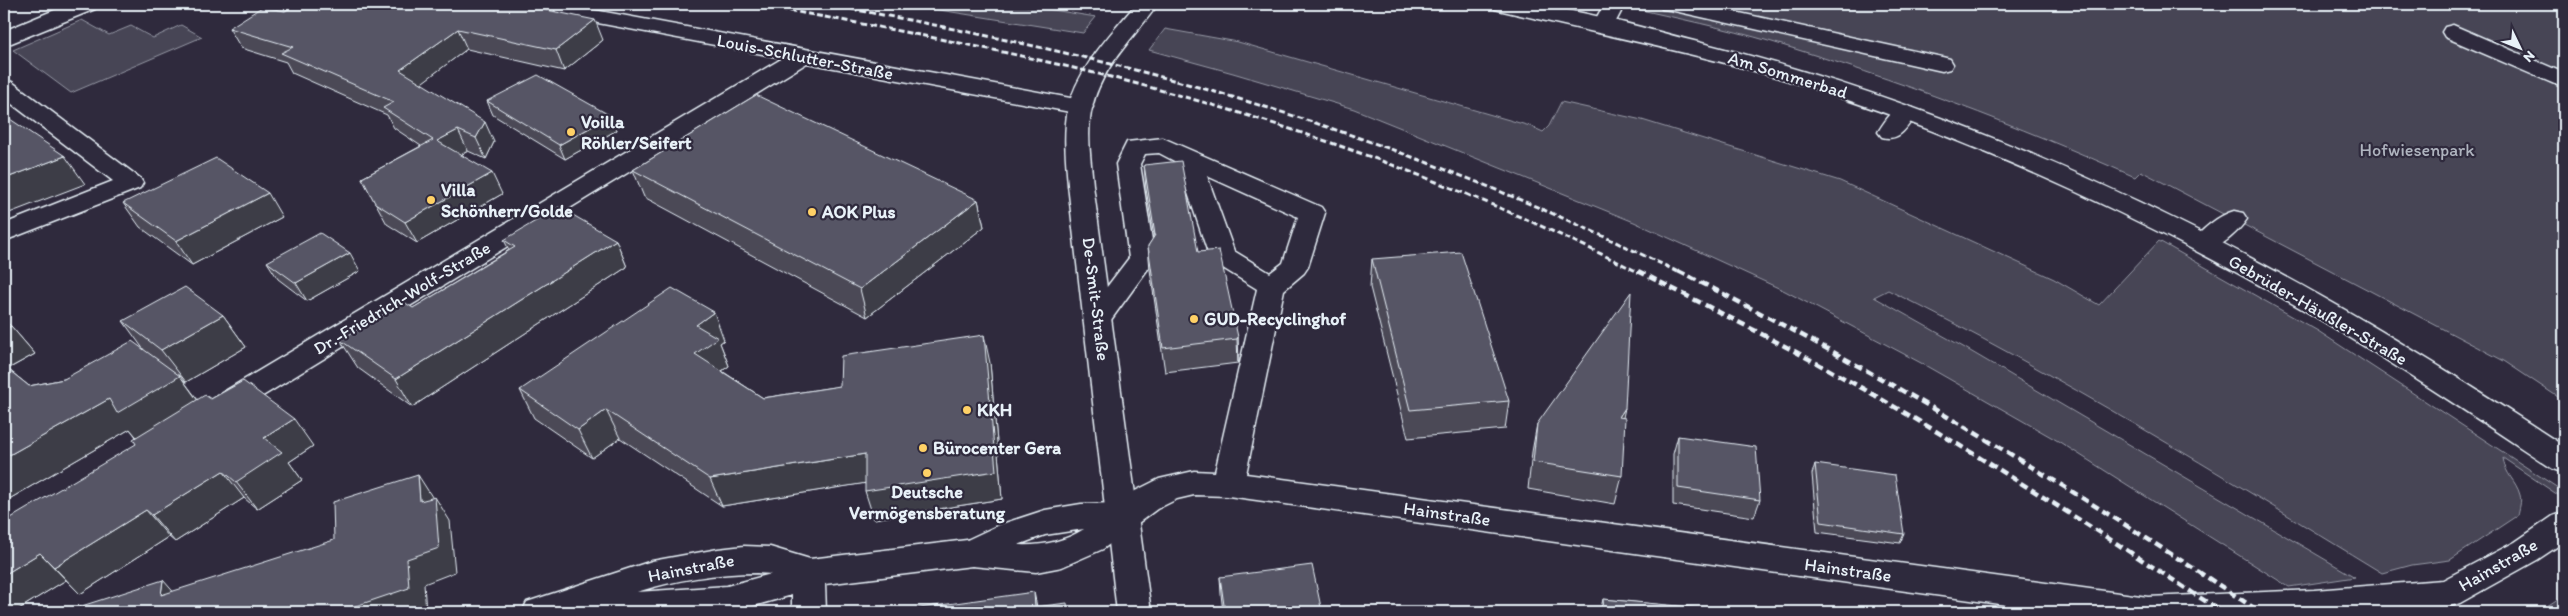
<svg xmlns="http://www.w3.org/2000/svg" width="2568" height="616" font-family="Itim,sans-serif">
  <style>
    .green { fill: #464455; stroke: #979aa6 }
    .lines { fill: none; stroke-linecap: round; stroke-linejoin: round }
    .minor-casing { stroke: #e8f1f8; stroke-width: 3 }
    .major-casing { stroke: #e8f1f8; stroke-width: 3 }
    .minor { fill: #2f2a3d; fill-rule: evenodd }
    .major { fill: #2f2a3d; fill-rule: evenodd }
    .rail-far1 { stroke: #e8f1f8; stroke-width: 3; stroke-dasharray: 6 3; stroke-linecap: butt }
    .rail { stroke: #e8f1f8; stroke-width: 4.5; stroke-dasharray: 8 4.5; stroke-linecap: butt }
    .wall { fill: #4b4957; stroke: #e8f1f8 }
    .shaded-wall { fill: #3d3c47; stroke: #e8f1f8 }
    .building { fill: #575565; stroke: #e8f1f8 }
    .poi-dot { fill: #ffd166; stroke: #2f2a3d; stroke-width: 2 }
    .labels { text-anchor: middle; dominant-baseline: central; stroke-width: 4.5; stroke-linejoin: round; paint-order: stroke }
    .street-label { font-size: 18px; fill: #e8f1f8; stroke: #2f2a3d }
    .poi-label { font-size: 18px; font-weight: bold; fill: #e8f1f8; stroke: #2f2a3d; text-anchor: start }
    .park-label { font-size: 18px; fill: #afb4bf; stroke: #2f2a3d }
  </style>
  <rect width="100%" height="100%" fill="#2f2a3d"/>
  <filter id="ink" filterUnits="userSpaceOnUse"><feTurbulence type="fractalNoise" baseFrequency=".02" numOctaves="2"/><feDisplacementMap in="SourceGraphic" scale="10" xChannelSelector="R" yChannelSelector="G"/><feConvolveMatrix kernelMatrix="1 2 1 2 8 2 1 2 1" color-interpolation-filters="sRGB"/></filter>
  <g filter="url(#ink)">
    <!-- green -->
    <g class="green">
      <path d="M902,4H1016L1096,17L1083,33Z"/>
      <path d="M1629,4H2549L2564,7V401L2504,361L2141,171L2135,177C2017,125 1896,79 1772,42C1725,28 1676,18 1628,7Z"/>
      <path d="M82,20L109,35L131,26L153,38L181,25L202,37L71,93L13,50Z"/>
      <path d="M1165,29L1238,42L1530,126L1543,132L1549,126L1561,102L1642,120L1840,181L2054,279L2099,305L2159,241L2318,331L2564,492V499L2503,458C2505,475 2516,480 2520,495C2522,501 2519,509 2518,515L2450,560L2412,565L2382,573C2220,474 2058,374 1888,290L1874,297L1965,348L2355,577L2289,587L2058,441L1921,363L1785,291L1634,222L1354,109L1233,73L1149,50Z"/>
      <path d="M2564,595V612H2509L2541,610Z"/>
    </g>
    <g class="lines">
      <!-- minor casing -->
      <g class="minor-casing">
        <g id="minor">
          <path d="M69,4H98L95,9L4,46V31Z"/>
          <path d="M518,4H562L1081,100L1089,102L1093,107L1089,112L1081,114L807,63L230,416L220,419L210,416L205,408L210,400L783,58L529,10L521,9Z"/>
          <path d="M1604,4H1625L1611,31L1603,33L1595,31L1592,26Z"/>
          <path d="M1659,4H1698L1942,57L1950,59L1953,64L1950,69L1942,71L1670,10L1662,9Z"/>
          <path d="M2453,25L2564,73V88L2445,37L2442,32L2445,27Z"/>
          <path d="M4,80L12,82L140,178L143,183L140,188L4,241V224L113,181L4,98Z"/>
          <path d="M1905,106L1913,108L1917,113C1907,127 1900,142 1882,137L1878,132C1885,121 1892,109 1905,106Z"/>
          <path d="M1163,138L1321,207L1325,213L1308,267L1304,273L1284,290L1246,474L2148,597L2314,590L2443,580L2515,542L2553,516L2564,512V542L2537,560L2460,603L2448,607L2383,612H2056L1228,496L1194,495L1177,499L1157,509L1103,549L1062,567L1036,572L972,566L825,584L826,612H792V595L733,612H522L527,602L652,561L718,549L744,546L770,547L810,559L967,540L999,525L1045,510L1081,504L1120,503L1135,491L1159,479L1194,471L1215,472L1257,289L1213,262L1209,256L1178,163L1159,153L1145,154L1140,164L1155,259L1108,324L1098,327L1088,324L1084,317L1129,258L1116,164L1127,142ZM1207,176L1298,217L1283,263L1270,273L1234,251ZM1084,529C1064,542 1041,546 1018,545L1045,535ZM757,573L771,574L727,586L637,592C674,580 718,573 757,573Z"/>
          <path d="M2234,211L2243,213L2247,219C2236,235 2214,255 2195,250L2191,244C2199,231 2219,215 2234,211Z"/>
        </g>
      </g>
      <!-- major casing -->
      <g class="major-casing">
        <g id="major">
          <path d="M1136,4H1158C1135,37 1101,67 1092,108C1086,133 1091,160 1093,185L1151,612H1117L1068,185C1066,160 1063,134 1068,109C1077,69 1111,34 1136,4Z"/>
          <path d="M1492,4C1556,1 1631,25 1694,41C1915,96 2126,186 2324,298C2406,344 2485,395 2564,446V473L2553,469C2470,414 2388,359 2302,309C2150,222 1991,147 1824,92C1716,56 1605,36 1495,9Z"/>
        </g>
      </g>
      <!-- minor -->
      <use href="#minor" class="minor"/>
      <!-- major -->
      <use href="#major" class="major"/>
      <!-- rail-far1 -->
      <g class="rail-far1">
        <path d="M754,4C895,30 1036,55 1174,94C1334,138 1492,199 1640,273"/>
        <path d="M825,4C964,30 1104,58 1239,99C1390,144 1539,203 1680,273"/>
      </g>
      <!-- rail -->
      <g class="rail">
        <path d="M1638,271C1715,310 1793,349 1869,392C1989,461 2106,536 2222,612"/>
        <path d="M1678,271C1881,372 2071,487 2260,612"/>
      </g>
    </g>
    <!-- wall -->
    <g class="wall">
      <path d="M296,4H552L555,12L603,40L564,71L467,49L421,83L494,142L486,159L468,151L461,155L502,194L417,243L387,224L362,178L421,146L394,128L387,115L292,73L286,62L241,48L229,28L285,11Z"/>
      <path d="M487,101L611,116L617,130L565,159L493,115Z"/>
      <path d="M1144,165L1198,252L1238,337V363L1165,372L1150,270L1148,246L1154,237L1146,189Z"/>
      <path d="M633,170L978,200L984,227L867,317L644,197Z"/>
      <path d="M123,203L282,217L192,265L140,227Z"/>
      <path d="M504,240H616L627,267L412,407L358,368L340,340L413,308L509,250Z"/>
      <path d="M1372,259L1509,401L1505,429L1408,438L1370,287Z"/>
      <path d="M267,262L360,271L307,301L278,279Z"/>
      <path d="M223,315L246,347L186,382L183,380L198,400L211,399L313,446L289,462L302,480L257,509L244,498L175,542L169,537L80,594L66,580L14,612H4L136,444V437L130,429L4,502V319L11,326L35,354L8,369L29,386L64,379L144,350L123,321Z"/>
      <path d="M724,340L720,343L729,366L722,371L763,398L990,363L1002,499L874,519L865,483L722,506L620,438L592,458L534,418L520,390Z"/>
      <path d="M1537,424L1622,476L1615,504L1528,489L1532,452Z"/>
      <path d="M1678,436L1760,500L1754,517L1673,505V454Z"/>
      <path d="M1815,464L1904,534L1900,543L1817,532L1812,474Z"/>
      <path d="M1220,577L1322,612H1223L1221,594Z"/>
      <path d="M1603,599L1734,612H1600Z"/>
    </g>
    <!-- shaded-wall -->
    <g class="shaded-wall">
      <path d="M542,4H552L558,18L537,8Z"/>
      <path d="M595,20L603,40L564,71L556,50Z"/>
      <path d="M458,29L467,49L411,91L400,70Z"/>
      <path d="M611,116L617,130L565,159L559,145Z"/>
      <path d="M485,122L494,142L486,159L476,138Z"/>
      <path d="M458,130L468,151L447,162L437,141Z"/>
      <path d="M65,156L85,184L4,215V179Z"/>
      <path d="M492,173L502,194L417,243L405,222Z"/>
      <path d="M268,193L282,217L192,265L176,241Z"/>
      <path d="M978,200L984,227L867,317L860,289Z"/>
      <path d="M616,240L627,267L412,407L396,379Z"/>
      <path d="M350,253L360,271L307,301L296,283Z"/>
      <path d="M714,312L724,340L720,343L729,366L706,382L695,354L696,325Z"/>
      <path d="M223,315L246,347L186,382L161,350Z"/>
      <path d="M11,326L35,354L4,371V330Z"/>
      <path d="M984,335L990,363L1002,499L874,519L865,491Z"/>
      <path d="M1238,337L1239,361L1238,363L1237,339Z"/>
      <path d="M180,376L201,405L140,441L130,429L4,502V458L109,399Z"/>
      <path d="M1625,408L1619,436V417Z"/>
      <path d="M606,410L620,438L592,458L578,430Z"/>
      <path d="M294,419L313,446L289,462L302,480L257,509L236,482L264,438Z"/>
      <path d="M865,454L873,482L722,506L710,479Z"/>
      <path d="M223,471L244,498L175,542L152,515Z"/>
      <path d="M418,475L434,500L420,501Z"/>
      <path d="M435,497L450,521L455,572L424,584L426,612H338L407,559Z"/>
      <path d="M146,510L169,537L80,594L54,567Z"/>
      <path d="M40,553L66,580L14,612H4V575Z"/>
      <path d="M163,580L184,604L161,595Z"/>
      <path d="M1034,592L1038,612L1035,607Z"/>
    </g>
    <!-- building -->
    <g class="building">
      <path d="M296,4H542L537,8L595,20L556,50L458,29L400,70L485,122L476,138L458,130L437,141L492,173L405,222L375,203L362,178L433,140L383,108L394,102L281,53L293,47L229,28L262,7L285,11Z"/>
      <path d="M538,75L611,116L559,145L487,101Z"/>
      <path d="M756,95L978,200L860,289L633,170Z"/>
      <path d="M4,115L65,156L4,179Z"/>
      <path d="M216,158L268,193L176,241L123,203Z"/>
      <path d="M1181,161L1198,252L1219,250L1238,337L1237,339L1163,348L1148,246L1155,235L1144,165Z"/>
      <path d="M559,207L616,240L396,379L340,340L404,302L413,308L515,247L504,240Z"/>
      <path d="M320,233L350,253L296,283L267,262Z"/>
      <path d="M1461,252L1509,401L1410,410L1372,259Z"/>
      <path d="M185,287L223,315L161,350L123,321Z"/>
      <path d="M672,288L714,312L696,325L718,338L695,354L763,398L840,386L841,356L984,335L996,471L865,491V454L710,479L606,410L578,430L520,390Z"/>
      <path d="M1631,292L1625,408L1619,417L1625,418L1622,476L1533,462L1537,424Z"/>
      <path d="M4,319L11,326L4,330Z"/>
      <path d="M132,341L180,376L117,413L109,399L4,458V366L29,386L64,379Z"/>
      <path d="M243,381L294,419L264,438L282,452L236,482L223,471L152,515L146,510L54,567L40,553L4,575V522L136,444L133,439L205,395L211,399Z"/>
      <path d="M1678,436L1756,447L1760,500L1678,488Z"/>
      <path d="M1815,464L1895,475L1904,534L1821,522Z"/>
      <path d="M418,475L420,501L435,497L439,548L407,559L409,588L338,612H63L163,580L161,595L334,540L333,502Z"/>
      <path d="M1312,565L1322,612H1225L1220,577Z"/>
      <path d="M1034,592L1035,607L1067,603L1068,612H891Z"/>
      <path d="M1603,599L1733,611L1734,612H1604Z"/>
      <path d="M572,608L573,612H560Z"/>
    </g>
  </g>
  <!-- markers -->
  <g class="poi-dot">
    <circle cx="571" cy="132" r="5"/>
    <circle cx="431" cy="200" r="5"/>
    <circle cx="812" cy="212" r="5"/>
    <circle cx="1194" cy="319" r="5"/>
    <circle cx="967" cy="410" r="5"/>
    <circle cx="923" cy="448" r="5"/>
    <circle cx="927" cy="473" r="5"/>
  </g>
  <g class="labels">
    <!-- street labels -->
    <g class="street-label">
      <text transform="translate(805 57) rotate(11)">Louis-Schlutter-Straße</text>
      <text transform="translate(1788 75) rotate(17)">Am Sommerbad</text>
      <text transform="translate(402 298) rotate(-31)">Dr.-Friedrich-Wolf-Straße</text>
      <text transform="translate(1096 299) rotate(83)">De-Smit-Straße</text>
      <text transform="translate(2318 310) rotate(30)">Gebrüder-Häußler-Straße</text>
      <text transform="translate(1447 514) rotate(8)">Hainstraße</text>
      <text transform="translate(2498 565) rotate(-30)">Hainstraße</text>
      <text transform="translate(691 568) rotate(-11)">Hainstraße</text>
      <text transform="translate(1848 570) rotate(8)">Hainstraße</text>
    </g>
    <!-- poi labels -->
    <g class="poi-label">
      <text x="581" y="122">Voilla<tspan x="581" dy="21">Röhler/Seifert</tspan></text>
      <text x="441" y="190">Villa<tspan x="441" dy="21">Schönherr/Golde</tspan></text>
      <text x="822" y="212">AOK Plus</text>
      <text x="1204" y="319">GUD-Recyclinghof</text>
      <text x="977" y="410">KKH</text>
      <text x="933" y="448">Bürocenter Gera</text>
      <text x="927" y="492" text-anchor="middle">Deutsche<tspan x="927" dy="21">Vermögensberatung</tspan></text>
    </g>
    <!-- park labels -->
    <g class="park-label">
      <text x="2417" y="150">Hofwiesenpark</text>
    </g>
  </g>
  <!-- margin -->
  <rect width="2568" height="616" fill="none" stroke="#2f2a3d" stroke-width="20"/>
  <rect x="10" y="10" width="2548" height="596" fill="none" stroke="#e8f1f8" stroke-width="2" filter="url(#ink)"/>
  <!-- north arrow -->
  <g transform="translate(2520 48) rotate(133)" stroke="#2f2a3d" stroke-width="4" paint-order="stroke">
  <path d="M0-4L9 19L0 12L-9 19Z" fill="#e8f1f8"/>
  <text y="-8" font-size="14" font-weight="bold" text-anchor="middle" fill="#e8f1f8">N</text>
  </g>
</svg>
